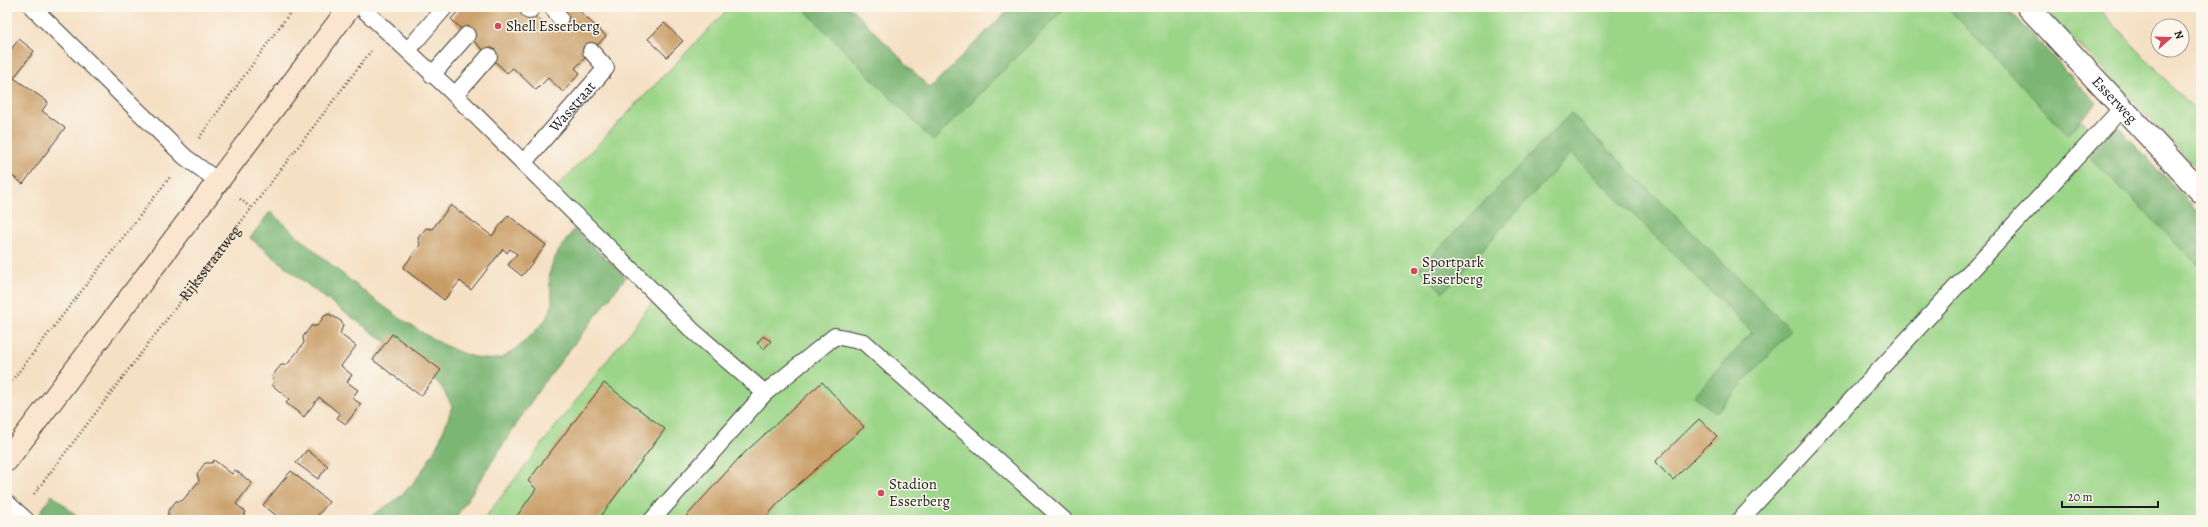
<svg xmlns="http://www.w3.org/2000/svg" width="2208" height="527" font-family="Alegreya,serif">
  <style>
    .green { fill: #9bd588; stroke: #5c7852 }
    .forest { fill: #7cb674; stroke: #4c6948 }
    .building { fill: #c99d66 }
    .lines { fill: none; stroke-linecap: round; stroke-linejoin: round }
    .service-casing { stroke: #3d3935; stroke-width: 18 }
    .minor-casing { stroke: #3d3935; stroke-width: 24 }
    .secondary-casing { stroke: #3d3935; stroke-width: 24 }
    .path { stroke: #3d3935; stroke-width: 2.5; stroke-dasharray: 1 3; stroke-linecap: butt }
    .service { stroke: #fff; stroke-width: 16 }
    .minor { stroke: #fff; stroke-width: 22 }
    .secondary { stroke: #fbe5cf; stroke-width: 22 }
    .poi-dot { fill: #d1495b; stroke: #fbf7ec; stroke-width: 1.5 }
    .labels { text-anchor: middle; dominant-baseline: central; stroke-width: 3; stroke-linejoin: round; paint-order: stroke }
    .poi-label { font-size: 15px; fill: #1c1c1c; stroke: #fbf7ec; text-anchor: start }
    .street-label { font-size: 15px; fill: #1c1c1c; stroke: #fbf7ec }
  </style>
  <rect width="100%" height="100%" fill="#fbf7ec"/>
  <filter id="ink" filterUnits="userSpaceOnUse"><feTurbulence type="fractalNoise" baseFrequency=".025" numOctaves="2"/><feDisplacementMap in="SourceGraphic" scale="8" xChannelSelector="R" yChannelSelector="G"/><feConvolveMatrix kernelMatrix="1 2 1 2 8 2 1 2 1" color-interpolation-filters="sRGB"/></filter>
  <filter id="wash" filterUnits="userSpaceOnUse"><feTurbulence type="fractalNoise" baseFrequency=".012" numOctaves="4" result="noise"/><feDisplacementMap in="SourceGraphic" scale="16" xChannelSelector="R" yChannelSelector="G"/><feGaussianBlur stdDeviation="0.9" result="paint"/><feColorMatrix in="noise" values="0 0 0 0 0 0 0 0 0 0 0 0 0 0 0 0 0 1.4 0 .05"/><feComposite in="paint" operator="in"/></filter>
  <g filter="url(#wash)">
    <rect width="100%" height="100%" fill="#f5e0c4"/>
    <!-- green -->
    <g class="green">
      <path d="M730,7H827L939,119L1049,7H1971L2201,244V520H483L655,299L547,197Z"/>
      <path d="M2043,7H2097L2201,117V172Z"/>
    </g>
    <!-- forest -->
    <g class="forest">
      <path d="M802,7H850L930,88L1011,7H1066L933,141Z"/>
      <path d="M1947,7H2006L2096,103L2068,135Z"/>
      <path d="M1571,113L1791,330L1716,413L1694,396L1752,332L1571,153L1443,292L1419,269Z"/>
      <path d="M2115,123L2201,215V268L2088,155Z"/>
      <path d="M270,212C315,250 439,366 496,359C509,358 533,334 541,325C563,300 544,291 551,268C555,254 566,241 574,229L626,277L540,388L454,520H367C378,509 393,504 404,493C427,469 443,438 452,406L441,386L406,357L313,289L250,238Z"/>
      <path d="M52,495L82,520H35Z"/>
    </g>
    <g id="blocks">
      <!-- building -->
      <g class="building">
        <path d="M462,7H525L549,29L571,7H575L606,36L575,68L580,73L563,92L548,78L536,90L513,68L507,73L451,19Z"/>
        <path d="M664,23L683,41L667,57L648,39Z"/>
        <path d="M19,39L34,51L14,78L48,102L42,111L65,128L23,184L7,172V55Z"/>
        <path d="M451,205L492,236L508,215L546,245L522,276L508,265L517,254L510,249L507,253L503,249L471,290L460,281L444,300L403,268L420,245L418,238L426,228L432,229Z"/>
        <path d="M329,314L341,321L343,325L340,334L356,346L341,366L352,375L347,382L358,390L352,398L361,404L346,424L337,418L340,414L319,397L304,417L286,403L289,399L272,385L274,382L272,376L281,365H287L304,343L303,337L311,326H317L324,316Z"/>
        <path d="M392,334L441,370L421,396L373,360Z"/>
        <path d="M763,336L771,341L764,349L757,343Z"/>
        <path d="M822,382L864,427L785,496L763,520H683L740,457Z"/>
        <path d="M604,383L665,429L598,520H514L536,489L528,481Z"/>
        <path d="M1699,419L1717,436L1673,480L1655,462Z"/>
        <path d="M307,450L328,466L318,479L296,463Z"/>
        <path d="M214,460L232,474L235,470L252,483L236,504L246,512L243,517L247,520H168V511L176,501H182L199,481L197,474L205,463H212Z"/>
        <path d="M291,471L329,502L314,520H282L263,505Z"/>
      </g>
    </g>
  </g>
  <g filter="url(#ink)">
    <use href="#blocks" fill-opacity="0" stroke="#3d3935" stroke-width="1"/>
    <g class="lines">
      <!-- service casing -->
      <g class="service-casing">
        <g id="service">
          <path d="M32,7L185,157L218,181"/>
          <path d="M361,7L455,95L692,330L765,393"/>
          <path d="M552,7L560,18"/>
          <path d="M529,11L533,7"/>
          <path d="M408,50L445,7"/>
          <path d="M432,75L467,35"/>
          <path d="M455,95L489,56"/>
          <path id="s2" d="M523,163L606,68L591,51"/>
          <path d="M7,503L26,520"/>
          <path d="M652,520L765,393L835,336L864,342L1064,520"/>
          <path d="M1740,520L2122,108"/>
        </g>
      </g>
      <!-- minor casing -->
      <g class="minor-casing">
        <g id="minor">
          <path id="s3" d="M2028,7L2201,192"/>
        </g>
      </g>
      <!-- secondary casing -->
      <g class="secondary-casing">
        <path id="secondary" d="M7,460L350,7"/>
      </g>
      <!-- path -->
      <g class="path">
        <path d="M199,138L294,7"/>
        <path d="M240,199L251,208"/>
        <path d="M7,387L170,177"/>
        <path id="s1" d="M34,494L371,51"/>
      </g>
      <!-- service -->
      <use href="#service" class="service"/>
      <!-- minor -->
      <use href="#minor" class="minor"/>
      <!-- secondary -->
      <use href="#secondary" class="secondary"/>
    </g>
  </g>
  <!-- markers -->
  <g class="poi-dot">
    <circle cx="498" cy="26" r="4"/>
    <circle cx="1414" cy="271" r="4"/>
    <circle cx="881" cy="493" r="4"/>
  </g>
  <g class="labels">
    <!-- poi labels -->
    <g class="poi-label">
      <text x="506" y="26">Shell Esserberg</text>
      <text x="1422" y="262">Sportpark<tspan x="1422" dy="17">Esserberg</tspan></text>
      <text x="889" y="484">Stadion<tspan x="889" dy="17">Esserberg</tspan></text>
    </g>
    <!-- street labels -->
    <g class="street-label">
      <text stroke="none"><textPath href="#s3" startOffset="127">Esserweg</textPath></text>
      <text stroke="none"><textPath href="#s2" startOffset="75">Wasstraat</textPath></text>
      <text stroke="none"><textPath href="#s1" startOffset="290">Rijksstraatweg</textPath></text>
    </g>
  </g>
  <!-- margin -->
  <rect width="2208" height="527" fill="none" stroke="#fbf7ec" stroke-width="24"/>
  <!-- north arrow -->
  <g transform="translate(2170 38) rotate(70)"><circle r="19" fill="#fbf7ec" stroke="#a29f99"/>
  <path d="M0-3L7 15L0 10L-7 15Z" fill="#d1495b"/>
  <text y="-6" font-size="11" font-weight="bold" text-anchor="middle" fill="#1c1c1c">N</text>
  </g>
  <!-- scale -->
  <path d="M2062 501v6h96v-6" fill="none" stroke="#1c1c1c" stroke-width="2"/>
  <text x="2068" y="501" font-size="12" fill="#1c1c1c" stroke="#fbf7ec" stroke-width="3" paint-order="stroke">20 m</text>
</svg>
